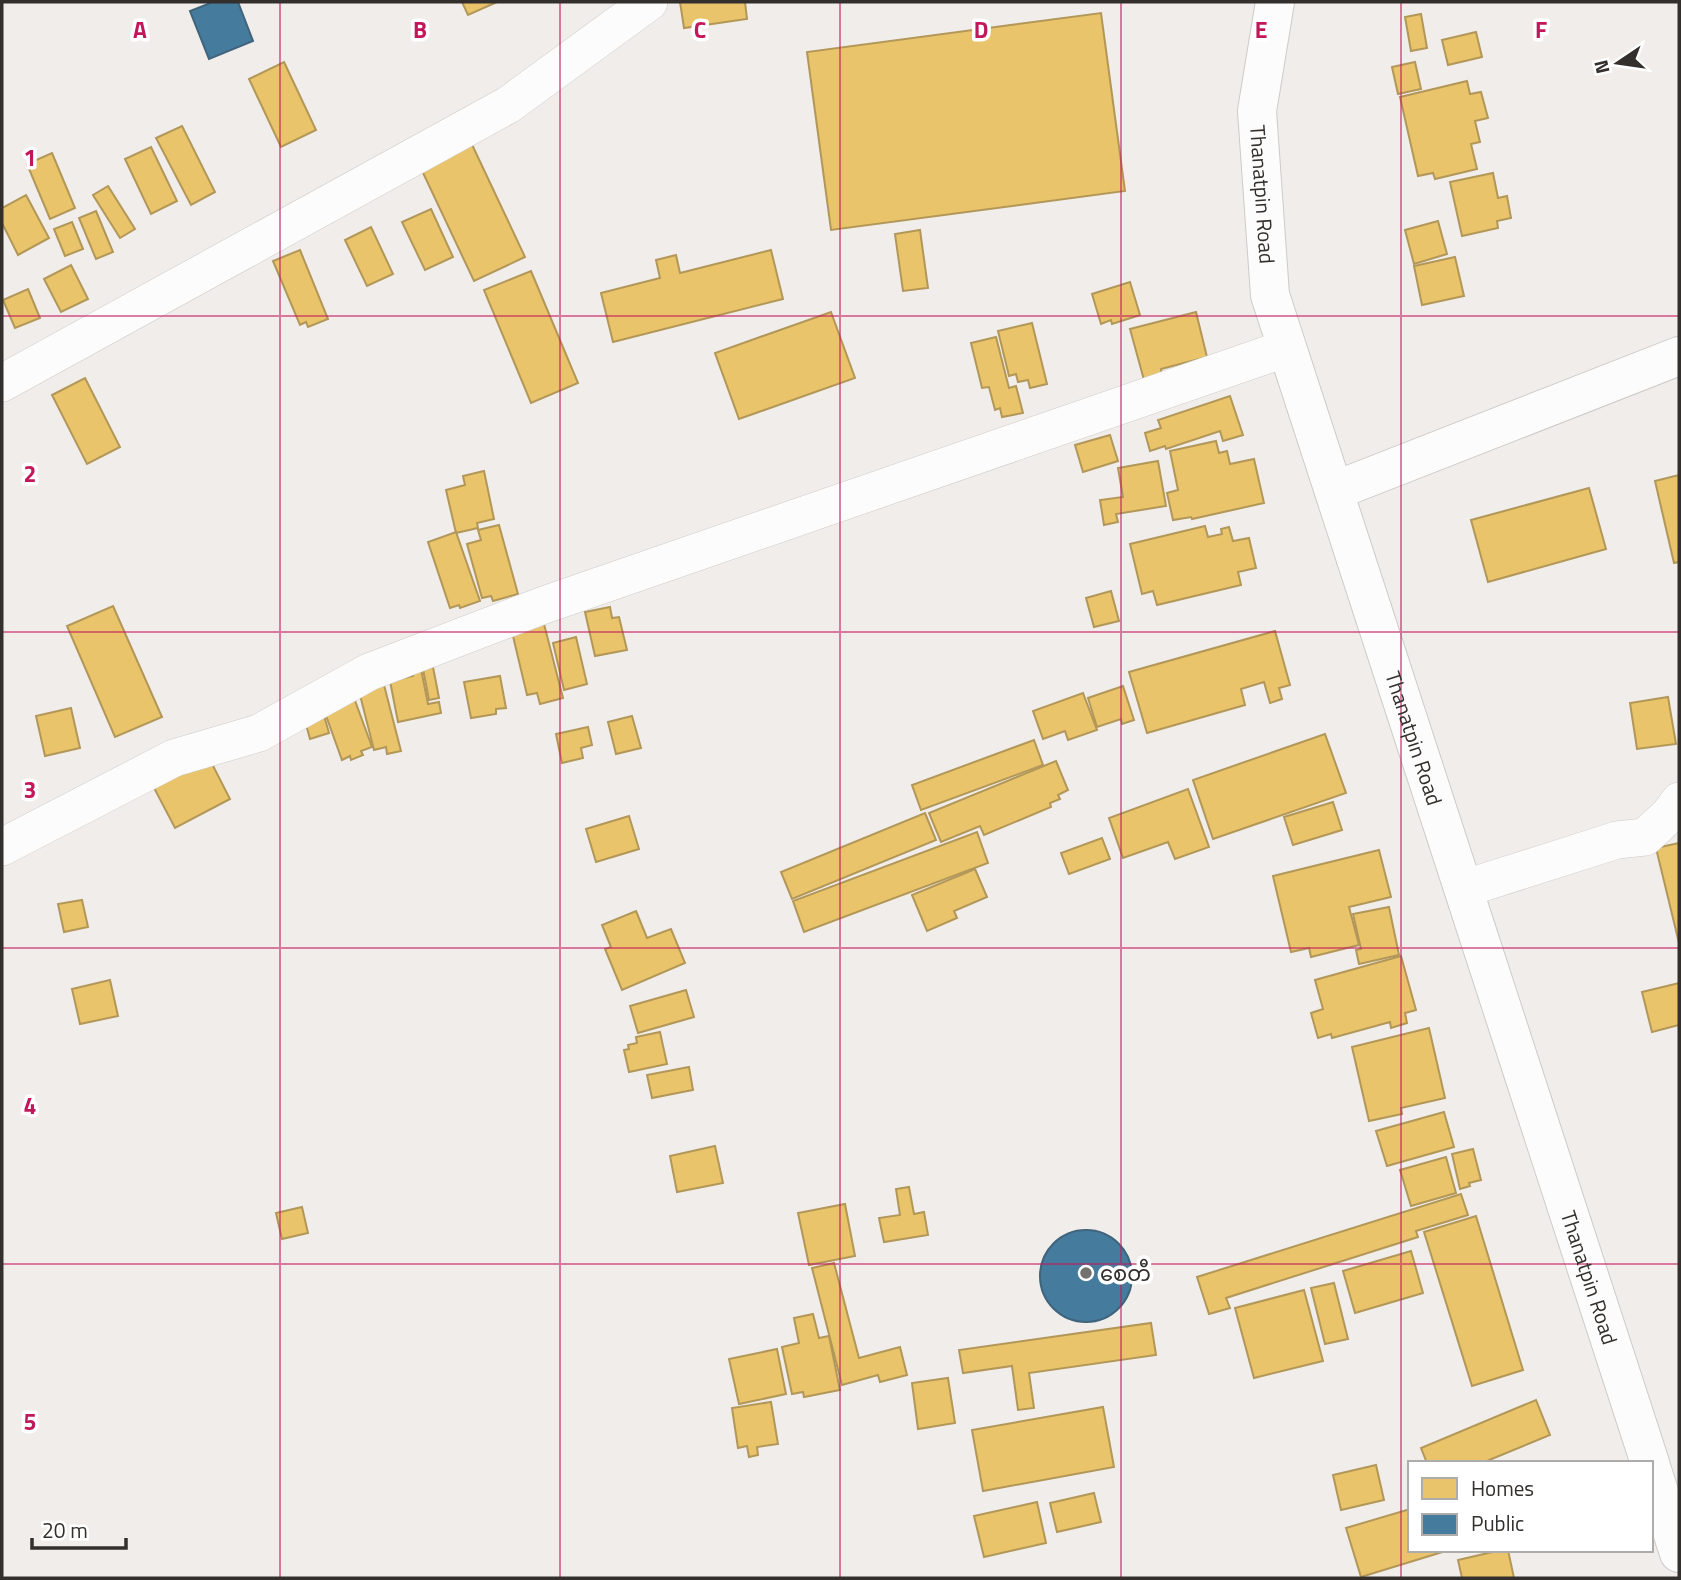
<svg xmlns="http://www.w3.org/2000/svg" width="1681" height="1580" font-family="'Titillium Web','Noto Sans Myanmar',sans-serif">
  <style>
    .homes { fill: #e9c46a; stroke: #b29758; stroke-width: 2 }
    .public { fill: #457b9d; stroke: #3f647b; stroke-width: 2 }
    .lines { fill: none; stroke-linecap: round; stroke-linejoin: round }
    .street-casing { stroke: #cdcbc8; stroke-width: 38 }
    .secondary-casing { stroke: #cdcbc8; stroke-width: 40 }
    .street { stroke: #fdfcfc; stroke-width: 37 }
    .secondary { stroke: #fdfcfc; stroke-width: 38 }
    .grid { fill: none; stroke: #c2185b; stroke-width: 2; stroke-opacity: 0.55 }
    .poi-dot { fill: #74726f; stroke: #fff; stroke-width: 2.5 }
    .labels { text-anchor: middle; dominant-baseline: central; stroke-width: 7; stroke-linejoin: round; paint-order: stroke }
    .street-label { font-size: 21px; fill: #322f2d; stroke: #fff }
    .poi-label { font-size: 21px; fill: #322f2d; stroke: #fff; text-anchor: start }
    .grid-label { font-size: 23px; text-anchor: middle; font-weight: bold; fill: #c2185b; stroke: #fff; stroke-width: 7; stroke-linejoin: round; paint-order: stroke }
  </style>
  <rect width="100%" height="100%" fill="#f0edea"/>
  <!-- homes -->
  <g class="homes">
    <path d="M462,2H497L468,15Z"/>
    <path d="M680,2H745L747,19L684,28Z"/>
    <path d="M1101,13L1125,191L831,230L807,52Z"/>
    <path d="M1421,14L1427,48L1411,51L1405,17Z"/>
    <path d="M1476,32L1482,57L1448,65L1442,40Z"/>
    <path d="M284,62L316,130L281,147L249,79Z"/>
    <path d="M1415,62L1421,89L1398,94L1392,67Z"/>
    <path d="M1467,81L1470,94L1481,92L1488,118L1475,121L1480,142L1471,144L1477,169L1435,179L1433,173L1418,176L1400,97Z"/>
    <path d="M182,126L215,192L191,205L156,138Z"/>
    <path d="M467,134L525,257L474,281L416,158Z"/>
    <path d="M151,147L177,201L151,214L125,159Z"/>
    <path d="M52,153L75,208L50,219L27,164Z"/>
    <path d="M1493,173L1498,198L1507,196L1511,218L1497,221L1498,228L1462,236L1450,182Z"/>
    <path d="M108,186L135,229L120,238L93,195Z"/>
    <path d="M26,195L49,238L18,255L2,223V208Z"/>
    <path d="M431,209L453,257L425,270L402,222Z"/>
    <path d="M96,211L113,252L96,259L79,218Z"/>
    <path d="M1438,221L1447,254L1414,264L1405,230Z"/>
    <path d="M72,222L83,249L65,256L54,229Z"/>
    <path d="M371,227L393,274L367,286L345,240Z"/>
    <path d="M920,230L928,288L903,291L895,234Z"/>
    <path d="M300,250L328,319L308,327L306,322L300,325L273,261Z"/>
    <path d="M771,250L783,299L613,342L601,293L660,278L656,260L676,255L680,273Z"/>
    <path d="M1455,257L1464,296L1422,305L1414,266Z"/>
    <path d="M71,265L88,299L61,312L44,279Z"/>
    <path d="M531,271L578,383L531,403L484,290Z"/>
    <path d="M1130,282L1140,315L1112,324L1111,320L1101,324L1092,294Z"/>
    <path d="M28,289L40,318L15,328L3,300Z"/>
    <path d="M831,312L855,378L739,419L715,353Z"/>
    <path d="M1196,312L1207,357L1161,369L1162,375L1144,380L1130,329Z"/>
    <path d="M1032,323L1047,384L1030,388L1028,380L1018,382L1016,374L1009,376L998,331Z"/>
    <path d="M996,337L1009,388L1016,386L1023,413L1002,417L1000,408L995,410L989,387L982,388L971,343Z"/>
    <path d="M85,378L120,447L87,464L52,395Z"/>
    <path d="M1230,396L1243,435L1223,441L1220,431L1166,449L1165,446L1150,451L1145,433L1161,428L1158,420Z"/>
    <path d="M1110,435L1118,461L1083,472L1075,445Z"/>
    <path d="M1216,441L1219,453L1227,451L1230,464L1254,459L1264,503L1192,519L1191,517L1173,520L1167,493L1178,490L1170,451Z"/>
    <path d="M1158,461L1166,506L1116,514L1118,522L1104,525L1100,500L1123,497L1118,468Z"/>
    <path d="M484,471L494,519L477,523L478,528L456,533L446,490L465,485L463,476Z"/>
    <path d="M1679,475V562L1674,563L1655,481Z"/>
    <path d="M1589,488L1606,549L1488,582L1471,520Z"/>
    <path d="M499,525L518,594L493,601L491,596L482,598L467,544L481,540L478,530Z"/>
    <path d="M1205,526L1208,537L1222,534L1221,529L1229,527L1233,541L1249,538L1256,568L1238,572L1241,585L1157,605L1153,591L1142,594L1130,544Z"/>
    <path d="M456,532L480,601L460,608L459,605L450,608L428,542Z"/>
    <path d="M1111,591L1119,621L1094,627L1086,598Z"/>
    <path d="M113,606L162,717L115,737L67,626Z"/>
    <path d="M610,607L612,618L619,617L627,650L595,656L585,612Z"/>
    <path d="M544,624L563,698L540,704L537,693L527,695L512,632Z"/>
    <path d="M1275,631L1290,685L1279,688L1282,699L1270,703L1264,682L1241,689L1245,705L1147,733L1129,672Z"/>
    <path d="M576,637L587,684L564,690L553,643Z"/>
    <path d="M420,664L428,704L439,702L441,713L398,722L390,681L413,676L411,666Z"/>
    <path d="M433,667L439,698L429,700L423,669Z"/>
    <path d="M500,676L506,708L496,709V714L471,718L464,682Z"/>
    <path d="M384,685L401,751L387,754L386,747L374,750L359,691Z"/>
    <path d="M1123,686L1134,720L1122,724L1121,719L1097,727L1088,698Z"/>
    <path d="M1083,693L1097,730L1068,740L1065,731L1043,739L1033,711Z"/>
    <path d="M1668,697L1676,744L1637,749L1630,703Z"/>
    <path d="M354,698L372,747L361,751L363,755L351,760L350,756L342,760L324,710Z"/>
    <path d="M71,708L80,748L45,756L36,716Z"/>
    <path d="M323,712L329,733L310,739L304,717Z"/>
    <path d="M632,716L641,748L616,754L608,722Z"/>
    <path d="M588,727L592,745L581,748L583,758L562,763L556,734Z"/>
    <path d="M1325,734L1346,793L1213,839L1193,780Z"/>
    <path d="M1034,740L1043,765L921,810L912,785Z"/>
    <path d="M208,756L230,799L175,828L152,784Z"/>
    <path d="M1056,761L1068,790L1058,795L1060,799L1050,803L1051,807L984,835L980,826L941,842L929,813Z"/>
    <path d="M1188,789L1209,847L1175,859L1168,842L1123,858L1109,818Z"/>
    <path d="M1333,802L1342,830L1293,845L1284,817Z"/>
    <path d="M925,813L936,840L792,899L781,872Z"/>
    <path d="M629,816L639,849L596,862L586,829Z"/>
    <path d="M977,832L988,863L804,932L793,901Z"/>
    <path d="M1102,838L1110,859L1069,874L1061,853Z"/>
    <path d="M1679,843V943L1656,848Z"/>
    <path d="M1379,850L1391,897L1349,907L1359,945L1311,957L1309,948L1291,952L1273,876Z"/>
    <path d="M975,869L987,897L954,911L957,918L927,931L912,895Z"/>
    <path d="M82,900L88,927L64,932L58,904Z"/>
    <path d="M1389,907L1399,955L1359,964L1356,950L1361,949L1353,914Z"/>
    <path d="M636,911L647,938L671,929L685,963L622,990L605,949L611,947L602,925Z"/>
    <path d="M1401,956L1416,1010L1405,1013L1407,1023L1391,1028L1390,1022L1332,1038L1331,1034L1318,1038L1311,1013L1323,1009L1315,980Z"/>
    <path d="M110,980L118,1016L80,1024L72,989Z"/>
    <path d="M1679,983V1025L1652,1032L1642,992Z"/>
    <path d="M686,990L694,1017L638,1033L630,1006Z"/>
    <path d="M1429,1028L1445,1098L1401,1108L1402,1114L1369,1121L1352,1047Z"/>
    <path d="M660,1032L667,1064L629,1072L624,1050L629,1049L628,1045L637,1043L636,1037Z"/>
    <path d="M689,1067L693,1090L652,1098L647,1075Z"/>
    <path d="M1444,1112L1454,1147L1387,1166L1376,1131Z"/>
    <path d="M715,1146L723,1183L677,1192L670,1156Z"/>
    <path d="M1473,1149L1481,1180L1469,1183L1470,1186L1460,1189L1452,1154Z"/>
    <path d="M1446,1157L1456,1193L1411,1206L1400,1170Z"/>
    <path d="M909,1187L914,1214L924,1212L928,1235L884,1242L879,1218L900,1215L896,1189Z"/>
    <path d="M1461,1194L1468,1215L1416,1231L1418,1237L1226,1298L1230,1308L1209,1314L1197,1277Z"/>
    <path d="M845,1204L855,1256L809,1265L798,1213Z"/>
    <path d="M302,1207L308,1233L282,1239L276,1213Z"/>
    <path d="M1476,1216L1523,1370L1472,1386L1424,1232Z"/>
    <path d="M1411,1251L1423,1293L1355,1313L1343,1271Z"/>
    <path d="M834,1263L859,1358L900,1347L907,1375L880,1382L878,1375L842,1385L812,1268Z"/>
    <path d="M1334,1283L1348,1339L1325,1344L1311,1288Z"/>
    <path d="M1304,1290L1323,1361L1254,1378L1235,1308Z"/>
    <path d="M813,1314L819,1338L829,1336L840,1390L804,1397L803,1392L792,1394L782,1347L799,1343L794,1318Z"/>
    <path d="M1151,1323L1156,1355L1029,1373L1034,1408L1018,1410L1012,1366L963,1373L959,1350Z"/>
    <path d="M777,1349L786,1394L739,1404L729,1359Z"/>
    <path d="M948,1378L955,1423L918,1429L912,1383Z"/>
    <path d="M1536,1400L1550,1435L1482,1463H1427L1421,1448Z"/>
    <path d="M771,1402L778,1444L757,1447L758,1455L749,1457L747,1446L738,1448L732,1408Z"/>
    <path d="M1103,1407L1114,1467L983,1491L972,1430Z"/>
    <path d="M1376,1465L1384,1500L1341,1510L1333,1475Z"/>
    <path d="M1094,1493L1101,1522L1057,1532L1050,1503Z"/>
    <path d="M1037,1502L1046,1543L984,1557L974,1516Z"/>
    <path d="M1410,1509V1550H1449L1361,1577L1346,1528Z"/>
    <path d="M1501,1550H1508L1514,1578H1462L1458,1560Z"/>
  </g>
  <!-- public -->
  <g class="public">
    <path d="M213,2H238L253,41L209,59L190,11Z"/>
    <circle cx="1086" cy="1276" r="46"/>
  </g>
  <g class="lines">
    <!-- street casing -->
    <g class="street-casing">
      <g id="street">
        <path d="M2,383L508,105L649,2"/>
        <path d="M2,847L174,758L259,733L369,672L544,605L1287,348"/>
        <path d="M1463,889L1617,840L1645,837L1669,815L1679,801"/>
      </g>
    </g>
    <!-- secondary casing -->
    <g class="secondary-casing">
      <g id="secondary">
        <path id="s1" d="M1275,2L1257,111L1270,295L1650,1463"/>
        <path d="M1334,491L1679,356"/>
        <path d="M1651,1467L1679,1553"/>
      </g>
    </g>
    <!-- street -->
    <use href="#street" class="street"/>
    <!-- secondary -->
    <use href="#secondary" class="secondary"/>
  </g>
  <!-- grid -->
  <path class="grid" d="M280,2V1578M560,2V1578M840,2V1578M1121,2V1578M1401,2V1578M2,316H1679M2,632H1679M2,948H1679M2,1264H1679"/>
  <!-- markers -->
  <circle class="poi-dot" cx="1086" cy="1273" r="7"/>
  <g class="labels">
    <!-- street labels -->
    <g class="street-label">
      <text stroke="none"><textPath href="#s1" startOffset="194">Thanatpin Road</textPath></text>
      <text stroke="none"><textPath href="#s1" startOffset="761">Thanatpin Road</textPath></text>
      <text stroke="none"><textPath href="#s1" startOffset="1328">Thanatpin Road</textPath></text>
    </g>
    <!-- poi labels -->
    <g class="poi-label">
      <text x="1100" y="1273">စေတီ</text>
    </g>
  </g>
  <g class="grid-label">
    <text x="140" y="38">A</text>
    <text x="420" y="38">B</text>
    <text x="700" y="38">C</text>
    <text x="981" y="38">D</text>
    <text x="1261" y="38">E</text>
    <text x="1541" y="38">F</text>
    <text x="30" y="166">1</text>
    <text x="30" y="482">2</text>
    <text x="30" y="798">3</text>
    <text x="30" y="1114">4</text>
    <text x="30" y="1430">5</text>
  </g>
  <!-- border -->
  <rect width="1681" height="1580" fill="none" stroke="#322f2d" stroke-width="7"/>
  <!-- legend -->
  <rect x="1408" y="1461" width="245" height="91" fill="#ffffff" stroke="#adacab" stroke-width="2"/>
  <rect x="1422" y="1478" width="35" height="21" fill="#e9c46a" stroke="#adacab" stroke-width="2"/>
  <text x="1471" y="1496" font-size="21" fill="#322f2d">Homes</text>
  <rect x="1422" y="1514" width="35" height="21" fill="#457b9d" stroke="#adacab" stroke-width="2"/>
  <text x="1471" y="1531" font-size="21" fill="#322f2d">Public</text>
  <!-- north arrow -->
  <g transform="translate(1618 63) rotate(257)" stroke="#ffffff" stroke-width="5" paint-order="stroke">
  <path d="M0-5L12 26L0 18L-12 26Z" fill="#322f2d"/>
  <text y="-10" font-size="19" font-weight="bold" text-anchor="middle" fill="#322f2d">N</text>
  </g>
  <!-- scale -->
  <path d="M32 1538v10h94v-10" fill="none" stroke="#322f2d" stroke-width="3.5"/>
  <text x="42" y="1538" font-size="21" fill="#322f2d" stroke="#ffffff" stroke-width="5" paint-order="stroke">20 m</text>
</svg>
